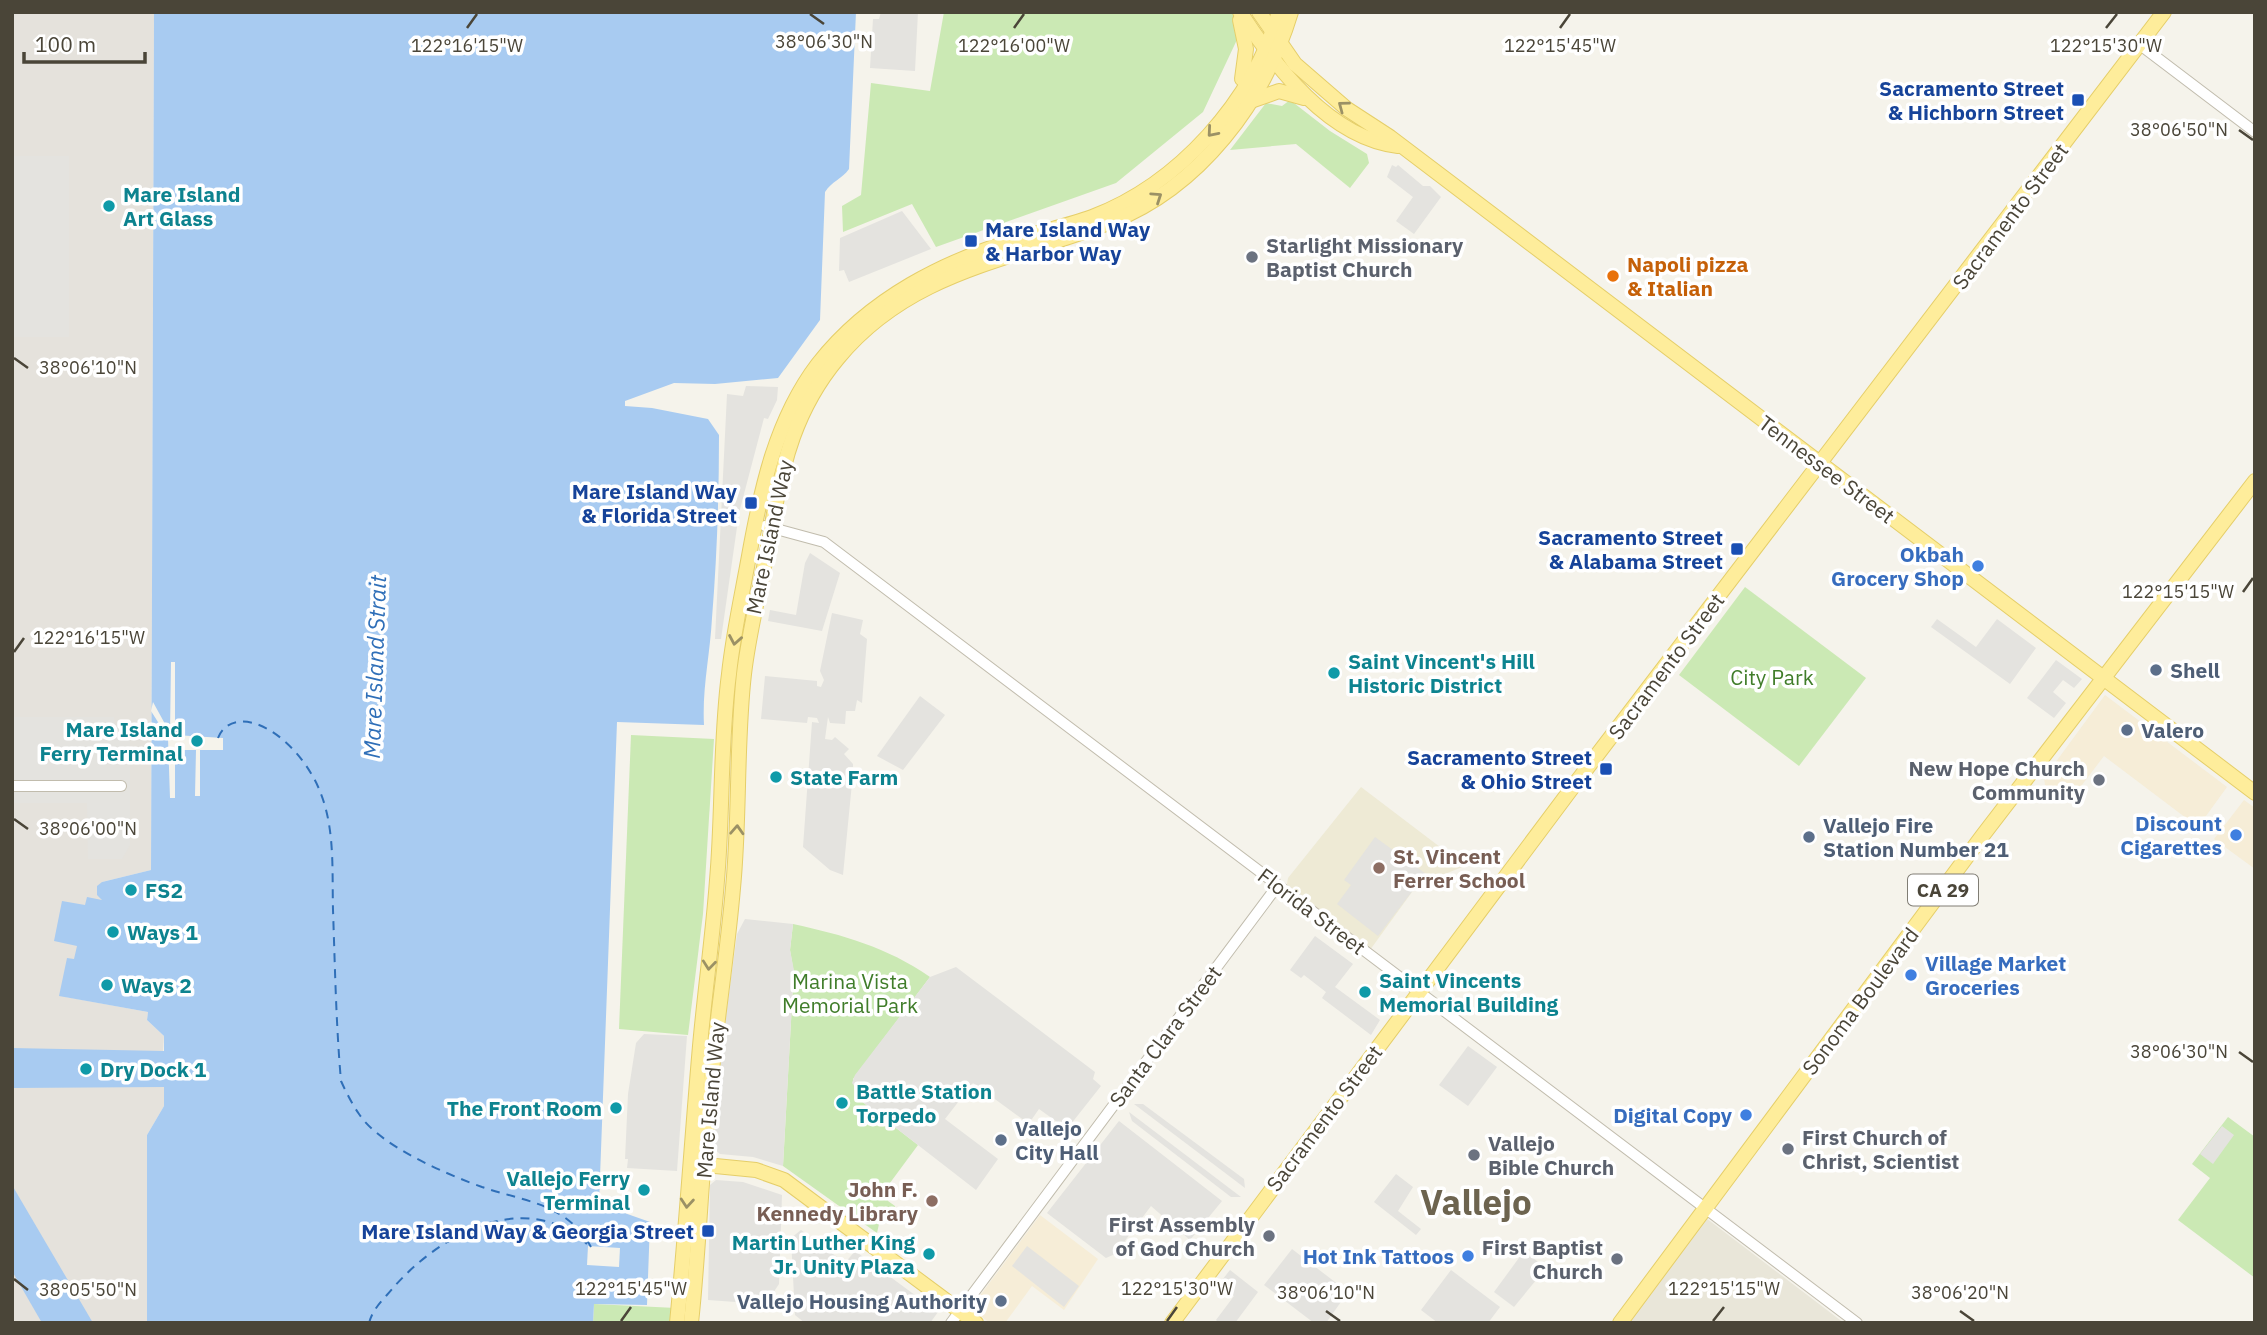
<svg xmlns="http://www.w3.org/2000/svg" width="2267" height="1335" font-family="'IBM Plex Sans',sans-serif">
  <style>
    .residential { fill: #e9e6d9 }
    .commercial { fill: #f6edd7 }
    .industrial { fill: #e5e2dc }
    .education { fill: #eeead5 }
    .green { fill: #cbe9b4 }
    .parking { fill: #e4e3df }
    .water { fill: #a8cbf1 }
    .pier { fill: #f5f3eb }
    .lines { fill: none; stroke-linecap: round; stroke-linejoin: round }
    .ferry { stroke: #2f6fb8; stroke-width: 2; stroke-dasharray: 9 7; stroke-linecap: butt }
    .minor-casing { stroke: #c1bcad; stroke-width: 12 }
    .major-casing { stroke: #e5ce69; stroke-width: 16 }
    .minor { stroke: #fff; stroke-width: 10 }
    .major { stroke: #feed9b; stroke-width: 14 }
    .oneway { stroke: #9b9165 }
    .ticks { fill: none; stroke: #4a4538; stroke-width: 2.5 }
    .transit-dot { fill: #1a4fb4; stroke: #fff; stroke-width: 2.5 }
    .culture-dot { fill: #0f9aa8; stroke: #fff; stroke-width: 2.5 }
    .worship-dot { fill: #6b7280; stroke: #fff; stroke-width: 2.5 }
    .food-dot { fill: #e8710a; stroke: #fff; stroke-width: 2.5 }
    .shop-dot { fill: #3f7fe0; stroke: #fff; stroke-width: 2.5 }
    .service-dot { fill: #5c6f8a; stroke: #fff; stroke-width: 2.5 }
    .education-dot { fill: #8d6e63; stroke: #fff; stroke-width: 2.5 }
    .labels { text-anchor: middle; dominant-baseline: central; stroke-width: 7; stroke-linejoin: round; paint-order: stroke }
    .shield { fill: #fff; stroke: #807d74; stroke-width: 2 }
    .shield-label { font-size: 19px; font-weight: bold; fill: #4a4538 }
    .transit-label { font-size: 21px; font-weight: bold; fill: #164399; stroke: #fff; text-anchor: end }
    .culture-label { font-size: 21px; font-weight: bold; fill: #0d838f; stroke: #fff; text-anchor: start }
    .street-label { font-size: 21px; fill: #4a4538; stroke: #fff }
    .worship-label { font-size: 21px; font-weight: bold; fill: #5b616d; stroke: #fff; text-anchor: start }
    .food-label { font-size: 21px; font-weight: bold; fill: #c56008; stroke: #fff; text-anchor: start }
    .shop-label { font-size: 21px; font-weight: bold; fill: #366cbe; stroke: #fff; text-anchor: end }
    .service-label { font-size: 21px; font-weight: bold; fill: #4e5e75; stroke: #fff; text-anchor: start }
    .park-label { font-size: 21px; fill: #407d2a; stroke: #fff }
    .education-label { font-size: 21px; font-weight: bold; fill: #785e54; stroke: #fff; text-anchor: start }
    .water-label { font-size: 23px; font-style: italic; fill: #2f6fb8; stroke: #fff }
    .town-label { font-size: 35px; font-weight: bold; fill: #6d644f; stroke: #fff }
    .ticks-label { font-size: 18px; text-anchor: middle; fill: #4a4538; stroke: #fff; stroke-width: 7; stroke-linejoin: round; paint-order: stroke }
  </style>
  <rect width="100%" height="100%" fill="#f5f3eb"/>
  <!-- residential -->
  <path class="residential" d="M1706,1218L1844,1323H1627Z"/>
  <!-- commercial -->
  <g class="commercial">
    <path d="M2105,695L2227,787L2198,827L2104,756L2069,802L2045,785L2044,778Z"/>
    <path d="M2244,800L2255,808V869L2214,839Z"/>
    <path d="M1040,1215L1098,1259L1064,1310L1032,1286L1005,1323H990L974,1311L976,1307L973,1305Z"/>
  </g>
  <!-- industrial -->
  <path class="industrial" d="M12,12H154L151,870L102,882L109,901L66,997L148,1012L147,1020L164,1036L161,1086H164V1106L147,1135V1323H12Z"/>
  <!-- education -->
  <path class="education" d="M1361,787L1465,866L1427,881L1420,886L1417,885L1370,950L1290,889L1287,884L1288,878Z"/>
  <!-- green -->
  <g class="green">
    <path d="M944,12H1250L1203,112L1116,183L936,247L912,204L843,232L842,206L861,195L871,83L930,91Z"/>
    <path d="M1290,100L1330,131L1367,154L1369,163L1350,188L1296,144L1230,150L1266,103L1282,106Z"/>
    <path d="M1745,587L1866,678L1799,766L1679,675Z"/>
    <path d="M631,735L714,739L703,914L688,1035L619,1029Z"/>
    <path d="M793,924C843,935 887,947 930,977L853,1079L856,1097L918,1145L884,1191L890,1197L888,1201L895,1206L896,1221L887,1214L879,1224L877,1233L783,1166L793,985H796L790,950Z"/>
    <path d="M2228,1117L2255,1137V1278L2178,1220L2210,1178L2192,1164Z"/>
    <path d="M594,1304L676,1308L672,1323H593Z"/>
  </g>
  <!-- parking -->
  <g class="parking">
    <path d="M881,12H918L915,71L870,68L873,19H879Z"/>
    <rect x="12" y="156" width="57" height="181"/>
    <path d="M1392,165L1396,167L1398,165L1423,186H1430L1441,197L1414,234L1396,221L1413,197L1387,177Z"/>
    <path d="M902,211L931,249L849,282L844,270L839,271L840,238Z"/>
    <path d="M746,386L778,387L777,400L768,419L764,418L739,513L721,639H715L727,394L743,396Z"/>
    <path d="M810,553L840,573L822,631L768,621L770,610L796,615L805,563Z"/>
    <path d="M832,613L863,620L860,634L867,639L862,703L857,700L855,711H846L845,724L830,723L828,717L825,739L832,740L835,737L849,749L844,754L853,764V767H848L846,779L852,783L843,875L830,870L803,847L812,722L819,723L817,718L808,717L807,723L761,719L765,676L817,681V686L821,687L824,680L820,671Z"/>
    <path d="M1937,619L1976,647L1997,619L2036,648L2010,684L1931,627Z"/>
    <path d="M2056,660L2082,679L2074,688L2063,680L2053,692L2066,703L2054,718L2027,698Z"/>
    <path d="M920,696L945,715L903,770L877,756Z"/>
    <path d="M12,717H114L115,725L126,726V735L130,736V845L122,859H88L87,803H12Z"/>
    <path d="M1375,837L1433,879L1425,890L1417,885L1378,936L1337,904L1351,885L1344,880Z"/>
    <path d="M745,919L793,924L790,950L797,986H793L783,1166L753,1157L720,1154L714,1149L718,1074L737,934Z"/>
    <path d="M1315,936L1353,964L1335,987L1380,1020L1371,1035L1322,998L1326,992L1304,975L1301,978L1290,970Z"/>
    <path d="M956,967L1095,1072L1093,1079L1101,1086L1067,1129L1039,1109L1032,1119L1025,1121L973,1083L945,1119L998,1159L976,1190L856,1097L857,1090L852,1083L855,1075L930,977Z"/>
    <path d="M644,1034L687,1036L677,1171L627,1168L628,1159H625L628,1094L636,1043Z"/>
    <path d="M1468,1046L1497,1067L1468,1106L1439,1085Z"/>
    <path d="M1134,1104H1143L1244,1179L1245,1188Z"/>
    <path d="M1129,1112L1241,1197H1231L1132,1121Z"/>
    <path d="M1119,1121L1222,1201L1190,1240L1151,1206L1115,1254L1106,1258L1047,1213Z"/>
    <path d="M2222,1126L2234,1135L2213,1164L2200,1154Z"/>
    <path d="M1396,1174L1413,1187L1398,1211L1421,1229L1416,1235L1374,1202Z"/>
    <path d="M716,1180L743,1182L782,1195L779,1284L769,1299L738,1295L736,1302L708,1300L710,1185Z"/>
    <path d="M801,1230L845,1263L855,1251L938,1312L930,1323H805L795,1315L791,1238Z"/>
    <path d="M1027,1246L1079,1286L1064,1307L1012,1266Z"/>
    <path d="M1292,1249L1348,1292L1326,1323H1314L1264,1285Z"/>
    <path d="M1524,1251L1546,1268L1514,1307L1494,1292Z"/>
    <path d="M1230,1270L1258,1292L1235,1323H1219L1216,1320L1234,1296L1219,1284Z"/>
    <path d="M1451,1270L1500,1307L1488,1323H1438L1421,1310Z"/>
  </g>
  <!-- water -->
  <g class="water">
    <path d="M154,12H856L849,169C842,179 832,181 825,192L820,320L778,378L715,384L674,383L625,401V406L652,408L708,419L719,435C719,496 717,557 712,618C710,655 702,689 704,725L617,722L599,1204L650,1222L647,1305L594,1304L593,1323H147V1135L164,1106V1087L12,1088V1048L164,1051V1036L147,1020L148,1012L59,996L67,958L74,959L77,946L54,941L62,901L85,905L87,897L102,900L97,895V886L102,882L151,870Z"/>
    <path d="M12,1185L93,1323H42L12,1271Z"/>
  </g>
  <!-- pier -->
  <g class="pier">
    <path d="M171,662H175V735L223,738V750H200V796H195L196,750H178L175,753V798H170L168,738L151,711L153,702L170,733Z"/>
    <path d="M588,1246L620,1248L619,1267L587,1265Z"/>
  </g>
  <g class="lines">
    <!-- ferry -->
    <g class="ferry">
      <path d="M218,738C224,723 238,719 253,723C283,731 311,766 321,794C335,830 332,872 333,910C335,967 336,1024 341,1081C346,1092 352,1104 359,1114C380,1146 446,1174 482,1187C526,1202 566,1203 591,1247"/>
      <path d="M369,1323C373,1308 384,1299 393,1288C439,1235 525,1187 587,1244"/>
    </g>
    <!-- minor casing -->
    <g class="minor-casing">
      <g id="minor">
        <path d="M2139,44L2255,132"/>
        <path d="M765,526L824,542L1857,1323"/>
        <path d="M12,786H121"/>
        <path d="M951,1323L1278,885"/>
      </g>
    </g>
    <!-- major casing -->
    <g class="major-casing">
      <g id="major">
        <path d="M1240,12C1275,66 1329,138 1398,146"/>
        <path d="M1259,12L1295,64L1347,109L1390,137L2255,793"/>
        <path d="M1240,20L1246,49L1242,79"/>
        <path d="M1251,101L1279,91L1304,98"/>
        <path d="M695,1164L756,1170L784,1180L976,1323"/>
        <path d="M677,1323C686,1231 692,1138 700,1046C705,990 713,935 717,880C723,812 720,742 729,674C733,635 742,595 749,556C761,489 776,419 818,364C870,298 944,261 1024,237C1047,230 1070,225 1092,217C1179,184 1253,101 1279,12"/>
        <path d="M691,1323C699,1249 701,1175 709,1101C715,1030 727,959 733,888C740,817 736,744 744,674C750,623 764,575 772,525C782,463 796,408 838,358C911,270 1011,261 1111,222C1200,187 1264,102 1291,12"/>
        <path d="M1172,1323L1578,780L2164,12"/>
        <path d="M1620,1323L1983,835L2255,481"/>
      </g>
    </g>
    <!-- minor -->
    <use href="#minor" class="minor"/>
    <!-- major -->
    <use href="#major" class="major"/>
  </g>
  <!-- one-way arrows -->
  <defs><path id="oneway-chevron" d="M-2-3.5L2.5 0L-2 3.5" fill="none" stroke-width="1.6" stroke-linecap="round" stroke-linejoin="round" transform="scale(1.75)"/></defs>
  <g class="oneway">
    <use href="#oneway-chevron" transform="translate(1343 106) rotate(-143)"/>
    <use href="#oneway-chevron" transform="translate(1212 132) rotate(131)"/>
    <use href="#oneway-chevron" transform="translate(1157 197) rotate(-34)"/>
    <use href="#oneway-chevron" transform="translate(735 640) rotate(100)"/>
    <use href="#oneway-chevron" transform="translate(737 830) rotate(-87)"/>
    <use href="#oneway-chevron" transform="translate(709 965) rotate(96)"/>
    <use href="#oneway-chevron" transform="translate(687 1203) rotate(95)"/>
  </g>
  <!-- ticks -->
  <path class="ticks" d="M810,14L824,24M467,28L477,14M1014,28L1024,14M1560,28L1570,14M2106,28L2117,14M2239,130L2253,140M14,358L28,368M2243,592L2253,578M14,652L24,638M14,819L28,829M2239,1052L2253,1062M14,1279L28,1290M1326,1311L1340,1321M1960,1311L1974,1321M621,1321L631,1307M1167,1321L1177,1307M1713,1321L1724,1307"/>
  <!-- markers -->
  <g class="transit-dot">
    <rect x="2071" y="93" width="14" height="14" rx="3.5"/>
    <rect x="964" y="234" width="14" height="14" rx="3.5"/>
    <rect x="744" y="496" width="14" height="14" rx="3.5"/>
    <rect x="1730" y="542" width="14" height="14" rx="3.5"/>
    <rect x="1599" y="762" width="14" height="14" rx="3.5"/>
    <rect x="701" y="1224" width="14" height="14" rx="3.5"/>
  </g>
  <g class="culture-dot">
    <circle cx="109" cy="206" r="7"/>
    <circle cx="1334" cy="673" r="7"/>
    <circle cx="197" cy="741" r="7"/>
    <circle cx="776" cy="777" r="7"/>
    <circle cx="131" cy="890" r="7"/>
    <circle cx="113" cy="932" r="7"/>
    <circle cx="107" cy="985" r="7"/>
    <circle cx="1365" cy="992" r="7"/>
    <circle cx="86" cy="1069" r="7"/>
    <circle cx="842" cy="1103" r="7"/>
    <circle cx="616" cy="1108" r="7"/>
    <circle cx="644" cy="1190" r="7"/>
    <circle cx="929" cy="1254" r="7"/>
  </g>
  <g class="worship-dot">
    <circle cx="1252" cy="257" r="7"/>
    <circle cx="2099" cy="780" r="7"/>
    <circle cx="1788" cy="1149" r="7"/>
    <circle cx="1474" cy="1155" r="7"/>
    <circle cx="1269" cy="1236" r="7"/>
    <circle cx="1617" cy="1259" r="7"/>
  </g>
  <circle class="food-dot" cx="1613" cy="276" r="7"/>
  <g class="shop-dot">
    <circle cx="1978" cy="566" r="7"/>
    <circle cx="2236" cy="835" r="7"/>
    <circle cx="1911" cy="975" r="7"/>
    <circle cx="1746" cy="1115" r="7"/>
    <circle cx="1468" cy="1256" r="7"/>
  </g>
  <g class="service-dot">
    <circle cx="2156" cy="670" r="7"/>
    <circle cx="2127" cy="730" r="7"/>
    <circle cx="1809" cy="837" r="7"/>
    <circle cx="1001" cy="1140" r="7"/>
    <circle cx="1001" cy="1301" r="7"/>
  </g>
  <g class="education-dot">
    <circle cx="1379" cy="868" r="7"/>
    <circle cx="932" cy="1201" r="7"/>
  </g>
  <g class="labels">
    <!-- shield labels -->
    <rect class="shield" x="1908" y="874.5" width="70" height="31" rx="5"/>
    <g class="shield-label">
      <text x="1943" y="890">CA 29</text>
    </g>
    <!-- transit labels -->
    <g class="transit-label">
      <text x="2064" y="88">Sacramento Street<tspan x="2064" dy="24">&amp; Hichborn Street</tspan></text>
      <text x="985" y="229" text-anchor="start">Mare Island Way<tspan x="985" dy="24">&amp; Harbor Way</tspan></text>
      <text x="737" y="491">Mare Island Way<tspan x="737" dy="24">&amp; Florida Street</tspan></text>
      <text x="1723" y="537">Sacramento Street<tspan x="1723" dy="24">&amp; Alabama Street</tspan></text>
      <text x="1592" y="757">Sacramento Street<tspan x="1592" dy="24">&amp; Ohio Street</tspan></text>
      <text x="694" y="1231">Mare Island Way &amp; Georgia Street</text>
    </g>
    <!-- culture labels -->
    <g class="culture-label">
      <text x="123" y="194">Mare Island<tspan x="123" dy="24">Art Glass</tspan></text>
      <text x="1348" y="661">Saint Vincent's Hill<tspan x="1348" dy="24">Historic District</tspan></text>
      <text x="183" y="729" text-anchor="end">Mare Island<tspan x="183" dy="24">Ferry Terminal</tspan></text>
      <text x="790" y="777">State Farm</text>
      <text x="145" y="890">FS2</text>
      <text x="127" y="932">Ways 1</text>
      <text x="1379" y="980">Saint Vincents<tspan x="1379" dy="24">Memorial Building</tspan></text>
      <text x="121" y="985">Ways 2</text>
      <text x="100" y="1069">Dry Dock 1</text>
      <text x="856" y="1091">Battle Station<tspan x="856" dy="24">Torpedo</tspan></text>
      <text x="602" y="1108" text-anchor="end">The Front Room</text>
      <text x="630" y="1178" text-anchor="end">Vallejo Ferry<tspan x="630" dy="24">Terminal</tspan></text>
      <text x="915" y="1242" text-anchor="end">Martin Luther King<tspan x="915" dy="24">Jr. Unity Plaza</tspan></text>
    </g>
    <!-- street labels -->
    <g class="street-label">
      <text transform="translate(2010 216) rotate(-53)">Sacramento Street</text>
      <text transform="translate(1827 469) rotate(37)">Tennessee Street</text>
      <text transform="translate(769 537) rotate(-78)">Mare Island Way</text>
      <text transform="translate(1666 666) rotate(-53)">Sacramento Street</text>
      <text transform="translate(1312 911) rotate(37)">Florida Street</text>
      <text transform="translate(1860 1001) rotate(-53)">Sonoma Boulevard</text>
      <text transform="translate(1165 1036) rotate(-53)">Santa Clara Street</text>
      <text transform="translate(710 1100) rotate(-85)">Mare Island Way</text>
      <text transform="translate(1324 1118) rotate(-53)">Sacramento Street</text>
    </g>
    <!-- worship labels -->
    <g class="worship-label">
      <text x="1266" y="245">Starlight Missionary<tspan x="1266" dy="24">Baptist Church</tspan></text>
      <text x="2085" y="768" text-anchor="end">New Hope Church<tspan x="2085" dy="24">Community</tspan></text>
      <text x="1802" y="1137">First Church of<tspan x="1802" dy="24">Christ, Scientist</tspan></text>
      <text x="1488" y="1143">Vallejo<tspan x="1488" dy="24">Bible Church</tspan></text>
      <text x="1255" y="1224" text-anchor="end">First Assembly<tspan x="1255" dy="24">of God Church</tspan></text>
      <text x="1603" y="1247" text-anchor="end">First Baptist<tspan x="1603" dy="24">Church</tspan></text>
    </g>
    <!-- food labels -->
    <g class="food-label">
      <text x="1627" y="264">Napoli pizza<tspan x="1627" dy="24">&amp; Italian</tspan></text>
    </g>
    <!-- shop labels -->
    <g class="shop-label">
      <text x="1964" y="554">Okbah<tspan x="1964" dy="24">Grocery Shop</tspan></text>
      <text x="2222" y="823">Discount<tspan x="2222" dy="24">Cigarettes</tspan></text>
      <text x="1925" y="963" text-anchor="start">Village Market<tspan x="1925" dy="24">Groceries</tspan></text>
      <text x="1732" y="1115">Digital Copy</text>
      <text x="1454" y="1256">Hot Ink Tattoos</text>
    </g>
    <!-- service labels -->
    <g class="service-label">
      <text x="2170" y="670">Shell</text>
      <text x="2141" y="730">Valero</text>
      <text x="1823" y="825">Vallejo Fire<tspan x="1823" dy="24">Station Number 21</tspan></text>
      <text x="1015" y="1128">Vallejo<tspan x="1015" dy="24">City Hall</tspan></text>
      <text x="987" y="1301" text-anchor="end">Vallejo Housing Authority</text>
    </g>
    <!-- park labels -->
    <g class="park-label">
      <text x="1772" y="677">City Park</text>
      <text x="850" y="981">Marina Vista<tspan x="850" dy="24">Memorial Park</tspan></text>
    </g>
    <!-- education labels -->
    <g class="education-label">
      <text x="1393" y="856">St. Vincent<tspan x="1393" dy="24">Ferrer School</tspan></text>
      <text x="918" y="1189" text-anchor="end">John F.<tspan x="918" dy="24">Kennedy Library</tspan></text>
    </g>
    <!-- water labels -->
    <g class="water-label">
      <text transform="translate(374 667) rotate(-88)">Mare Island Strait</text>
    </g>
    <!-- town labels -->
    <g class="town-label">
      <text x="1476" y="1202">Vallejo</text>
    </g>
  </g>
  <g class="ticks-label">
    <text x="824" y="48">38°06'30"N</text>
    <text x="467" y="52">122°16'15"W</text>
    <text x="1014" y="52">122°16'00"W</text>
    <text x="1560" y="52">122°15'45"W</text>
    <text x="2106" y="52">122°15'30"W</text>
    <text x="2179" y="136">38°06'50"N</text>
    <text x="88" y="374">38°06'10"N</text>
    <text x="2178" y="598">122°15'15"W</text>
    <text x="89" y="644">122°16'15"W</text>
    <text x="88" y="835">38°06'00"N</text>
    <text x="2179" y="1058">38°06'30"N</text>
    <text x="631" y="1295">122°15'45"W</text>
    <text x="1177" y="1295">122°15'30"W</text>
    <text x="1724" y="1295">122°15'15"W</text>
    <text x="88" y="1296">38°05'50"N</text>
    <text x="1326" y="1299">38°06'10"N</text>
    <text x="1960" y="1299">38°06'20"N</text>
  </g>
  <!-- border -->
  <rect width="2267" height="1335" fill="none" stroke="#4a4538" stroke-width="28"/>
  <!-- scale -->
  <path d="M24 52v10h121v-10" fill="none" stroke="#4a4538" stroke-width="3.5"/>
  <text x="35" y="52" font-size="21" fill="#4a4538" stroke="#ffffff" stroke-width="5" paint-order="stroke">100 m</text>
</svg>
